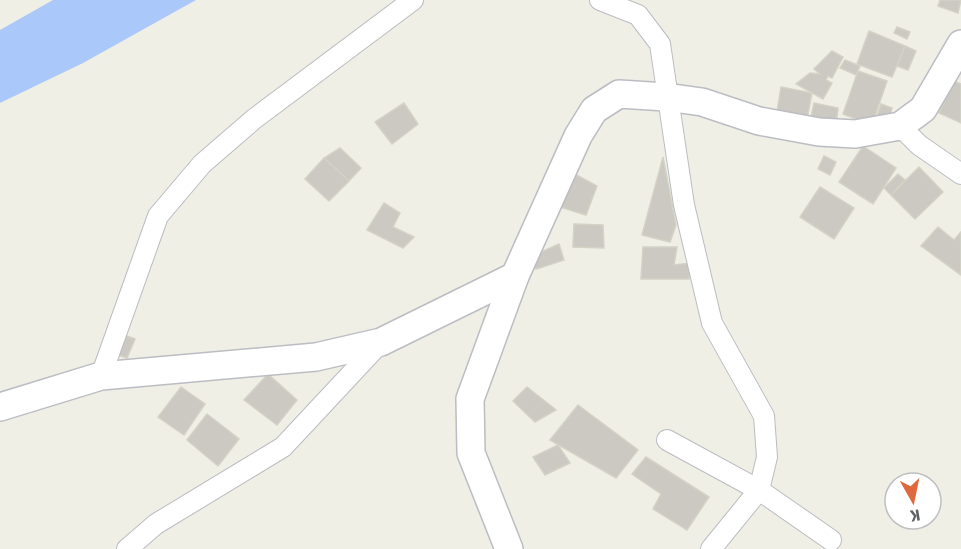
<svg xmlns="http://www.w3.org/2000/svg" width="961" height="549" font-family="'Fira Sans Condensed',sans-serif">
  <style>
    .water { fill: #abc8fa }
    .building { fill: #cbc9c2; stroke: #d3d2c5; stroke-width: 1.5 }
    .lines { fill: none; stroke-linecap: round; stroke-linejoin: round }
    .street-casing { stroke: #bbbcc1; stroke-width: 22 }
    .secondary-casing { stroke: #bbbdc3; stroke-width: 30 }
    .street { stroke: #fff; stroke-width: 20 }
    .secondary { stroke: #fff; stroke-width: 27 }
  </style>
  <rect width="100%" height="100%" fill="#efefe6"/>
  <!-- water -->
  <path class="water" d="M53,0H196L83,63L0,103V30Z"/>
  <!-- building -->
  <g class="building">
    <path d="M940,0H961L958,13L938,6Z"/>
    <path d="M897,27L910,32L907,39L894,33Z"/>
    <path d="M869,31L905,46L892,77L857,64Z"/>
    <path d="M905,46L916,51L908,70L897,66Z"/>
    <path d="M832,51L843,57L832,78L828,76L826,80L832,83L823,99L796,84L810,73L820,74L814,69Z"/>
    <path d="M845,60L860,66L856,75L840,68Z"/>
    <path d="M858,71L887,81L872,125L843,114Z"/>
    <path d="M954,81L961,84V123L939,113Z"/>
    <path d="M781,87L812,93L806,124L776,118Z"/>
    <path d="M404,103L418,124L392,144L375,122Z"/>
    <path d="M814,103L838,108L836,125L810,122Z"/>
    <path d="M881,104L892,108L889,119L877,116Z"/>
    <path d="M863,146L896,168L873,204L839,182Z"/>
    <path d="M340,148L361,168L349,181L324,158Z"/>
    <path d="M824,156L836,162L830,175L818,169Z"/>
    <path d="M663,157L676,225L670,242L642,235Z"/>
    <path d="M324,158L349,181L329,201L305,179Z"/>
    <path d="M919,167L943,192L915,219L891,195Z"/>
    <path d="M571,172L597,186L586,215L554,205Z"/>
    <path d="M898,174L905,180L891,195L884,188Z"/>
    <path d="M820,187L854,208L834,239L800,217Z"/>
    <path d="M384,203L400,213L393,227L414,237L403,248L367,230Z"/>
    <path d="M574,224L603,225L604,248L573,247Z"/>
    <path d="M938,227L954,240L961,232V275L921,246Z"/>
    <path d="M559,244L564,260L536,269L530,257Z"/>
    <path d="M643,247H677L674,265L690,263L689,279H641Z"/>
    <path d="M121,334L135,339L127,358L115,354Z"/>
    <path d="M268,374L297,400L277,425L244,400Z"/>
    <path d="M181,387L205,404L184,435L158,417Z"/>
    <path d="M527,387L556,410L535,422L513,401Z"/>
    <path d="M578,405L638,450L616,478L550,440Z"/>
    <path d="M207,414L239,439L218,466L187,440Z"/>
    <path d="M558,445L570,463L545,475L533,457Z"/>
    <path d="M646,457L709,497L687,530L653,509L661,494L632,474Z"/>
  </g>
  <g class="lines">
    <!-- street casing -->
    <g class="street-casing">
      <g id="street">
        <path d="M600,0L638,15L660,44L684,205L712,323L764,416L767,457L759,490L711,549"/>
        <path d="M900,126L919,145L961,174"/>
        <path d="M101,376L158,216L202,164L254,119L413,0"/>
        <path d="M667,440L759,490L831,540"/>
        <path d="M127,549L156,524L283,447L381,342"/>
      </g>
    </g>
    <!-- secondary casing -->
    <g class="secondary-casing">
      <g id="secondary">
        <path d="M0,407L101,376L316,357L381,342L515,276"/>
        <path d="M509,549L471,453L470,399L515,276L578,136L594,110L619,94L666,97L702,102L759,121L819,132L855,134L900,126L923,109L961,44"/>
      </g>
    </g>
    <!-- street -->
    <use href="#street" class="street"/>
    <!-- secondary -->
    <use href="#secondary" class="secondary"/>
  </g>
  <!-- north arrow -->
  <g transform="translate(913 501) rotate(171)"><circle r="28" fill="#ffffff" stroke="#bfbfc1" stroke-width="1.5"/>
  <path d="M0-4.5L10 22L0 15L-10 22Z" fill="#df683c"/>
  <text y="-9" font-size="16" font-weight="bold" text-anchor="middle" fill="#5e6065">K</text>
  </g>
</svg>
